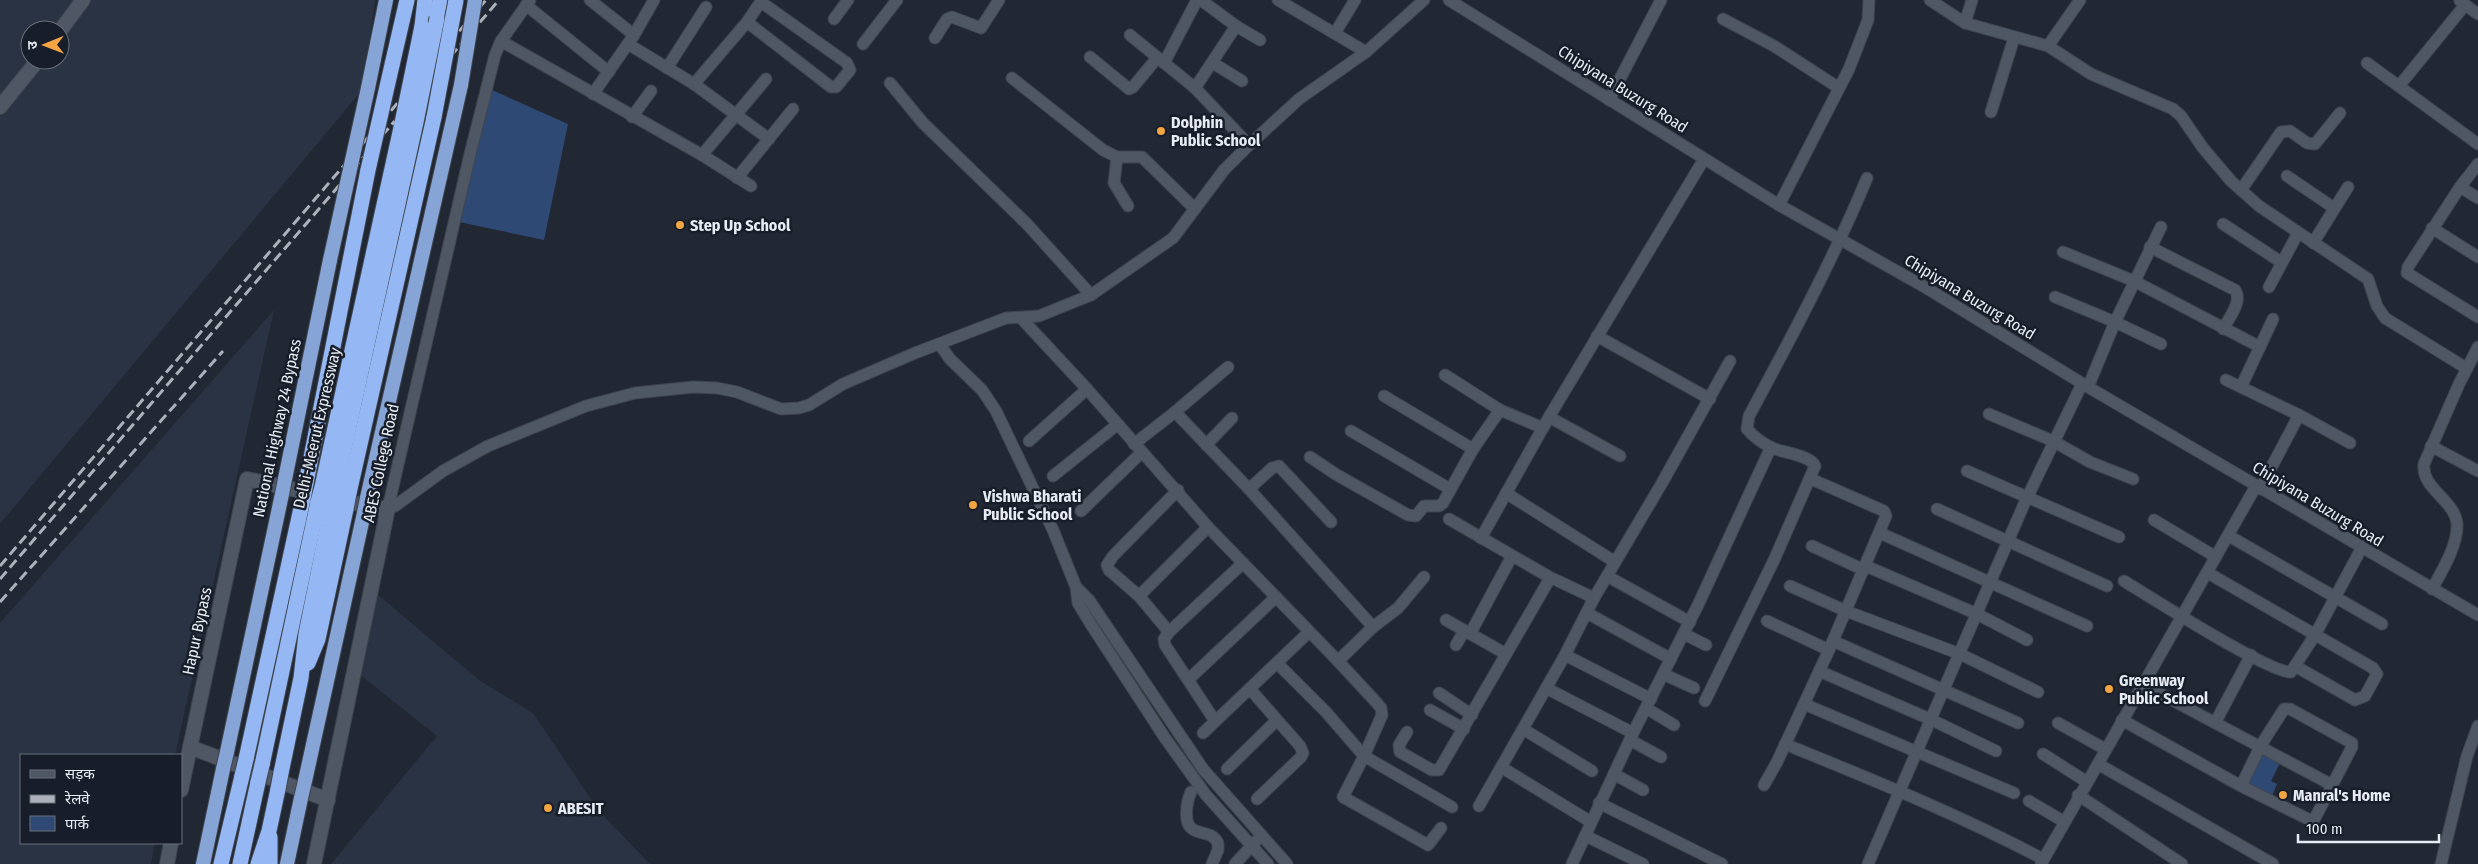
<svg xmlns="http://www.w3.org/2000/svg" width="2478" height="864" font-family="'Fira Sans Condensed','Noto Sans Devanagari',sans-serif">
  <style>
    .built { fill: #293343; fill-rule: evenodd }
    .green { fill: #2f4975 }
    .lines { fill: none; stroke-linecap: round; stroke-linejoin: round }
    .minor-casing { stroke: #3f454e; stroke-width: 13 }
    .tertiary-casing { stroke: #3f454e; stroke-width: 16 }
    .trunk-casing { stroke: #3f454e; stroke-width: 16 }
    .motorway-casing { stroke: #3f454e; stroke-width: 17 }
    .minor { stroke: #4f5764; stroke-width: 11 }
    .tertiary { stroke: #4f5764; stroke-width: 14 }
    .trunk { stroke: #87a4d7; stroke-width: 14 }
    .motorway { stroke: #95b8f4; stroke-width: 15 }
    .rail { stroke: #acb1ba; stroke-width: 3; stroke-dasharray: 10 5; stroke-linecap: butt }
    .trunk-bridge-casing { stroke: #3f454e; stroke-width: 16; stroke-linecap: butt }
    .motorway-bridge-casing { stroke: #3f454e; stroke-width: 17; stroke-linecap: butt }
    .trunk-bridge { stroke: #87a4d7; stroke-width: 14 }
    .motorway-bridge { stroke: #95b8f4; stroke-width: 15 }
    .poi-dot { fill: #f3a443; stroke: #171e29; stroke-width: 2 }
    .labels { text-anchor: middle; dominant-baseline: central; stroke-width: 5; stroke-linejoin: round; paint-order: stroke }
    .street-label { font-size: 16px; fill: #e7ebf3; stroke: #171e29 }
    .poi-label { font-size: 16px; font-weight: bold; fill: #e7ebf3; stroke: #171e29; text-anchor: start }
  </style>
  <rect width="100%" height="100%" fill="#212733"/>
  <!-- built -->
  <g class="built">
    <path d="M0,0H375L363,89L0,524ZM30,30H60V60H30Z"/>
    <path d="M274,310L175,755H21V843H155L151,864H0V623Z"/>
    <path d="M376,593L479,680L533,713L599,811L650,864H331L437,736L359,674Z"/>
  </g>
  <!-- green -->
  <g class="green">
    <path d="M492,90L568,124L544,240L459,222L485,103L488,104Z"/>
    <path d="M2261,751L2280,763L2271,781L2277,784L2271,798L2244,786Z"/>
  </g>
  <g class="lines">
    <!-- minor casing -->
    <g class="minor-casing">
      <g id="minor">
        <path d="M590,0L634,35"/>
        <path d="M1201,0L1236,26"/>
        <path d="M1278,0L1366,52"/>
        <path d="M1449,0L1779,205L1923,286L2088,387L2478,615"/>
        <path d="M1930,0L1965,23L2048,46L2091,74L2173,109L2181,116L2203,148L2231,181L2259,206L2368,279L2377,306L2385,318L2466,368"/>
        <path d="M2460,1L2478,14"/>
        <path d="M526,5L609,72"/>
        <path d="M834,19L848,0"/>
        <path d="M1723,19L1774,46L1839,88"/>
        <path d="M747,22L831,87H836L850,70L847,63L761,2"/>
        <path d="M1965,23L1972,0"/>
        <path d="M1335,33L1355,0"/>
        <path d="M1130,35L1195,88L1249,145"/>
        <path d="M935,38L947,19L952,17L981,28L999,0"/>
        <path d="M501,41L702,155L751,186"/>
        <path d="M628,44L694,84L769,139"/>
        <path d="M863,44L897,0"/>
        <path d="M2048,46L2080,0"/>
        <path d="M1090,57L1129,89L1133,87L1157,58"/>
        <path d="M1164,63L1197,0"/>
        <path d="M1213,63L1242,81"/>
        <path d="M2367,63L2478,144"/>
        <path d="M667,68L706,7"/>
        <path d="M1012,78L1103,150L1117,157H1142L1195,209"/>
        <path d="M890,83L923,123L1027,224L1091,295"/>
        <path d="M694,84L747,22L762,0"/>
        <path d="M2399,86L2465,5"/>
        <path d="M1195,88L1236,26L1260,40"/>
        <path d="M593,94L634,35L654,0"/>
        <path d="M1609,100L1661,0"/>
        <path d="M1991,112L2014,38"/>
        <path d="M632,117L651,91"/>
        <path d="M702,155L766,79"/>
        <path d="M1117,157L1114,183L1128,206"/>
        <path d="M2478,164L2460,187L2408,267L2407,273L2478,317"/>
        <path d="M2287,176L2334,208"/>
        <path d="M737,178L793,109"/>
        <path d="M2460,187L2478,198"/>
        <path d="M2241,190L2281,132L2290,131L2307,143L2315,144L2340,113"/>
        <path d="M1779,205L1849,69L1868,20L1869,0"/>
        <path d="M2223,224L2281,262"/>
        <path d="M2432,228L2478,257"/>
        <path d="M2313,243L2348,187"/>
        <path d="M2150,247L2235,290C2243,301 2229,318 2223,329"/>
        <path d="M2063,252L2134,281L2260,347"/>
        <path d="M2269,287L2298,233"/>
        <path d="M2055,297L2115,322L2161,344"/>
        <path d="M1021,318L1087,389L1208,527L1338,661"/>
        <path d="M1597,336L1710,399"/>
        <path d="M940,345L950,359L982,390L996,411L1053,530L1076,587L1078,603L1092,626L1165,738L1206,795L1268,864"/>
        <path d="M1445,375L1500,410"/>
        <path d="M2226,380L2299,415L2350,443"/>
        <path d="M2088,387L2115,322L2161,227"/>
        <path d="M2241,387L2273,319"/>
        <path d="M1384,396L1473,449"/>
        <path d="M1175,412L1228,367"/>
        <path d="M1989,414L2053,441L2090,462L2133,479"/>
        <path d="M1549,417L1620,456"/>
        <path d="M1351,431L1450,489"/>
        <path d="M1029,441L1087,389"/>
        <path d="M1134,444L1175,412L1249,489L1373,627"/>
        <path d="M1206,445L1232,418"/>
        <path d="M2431,446L2478,471"/>
        <path d="M1310,457L1337,475L1408,515L1416,516L1424,506H1439L1443,503L1473,449L1500,410L1543,428"/>
        <path d="M1967,471L2119,537"/>
        <path d="M1053,476L1118,424"/>
        <path d="M1249,489L1272,468L1279,466L1331,522"/>
        <path d="M2260,489L2299,415"/>
        <path d="M1506,493L1615,562"/>
        <path d="M388,508L395,506L443,471L488,446L586,406L635,393L693,387L717,388L737,392L781,409L799,408L809,405L843,384L915,353L1006,318L1039,316L1091,295L1173,238L1224,170L1249,145L1299,99L1366,52L1424,0"/>
        <path d="M388,508L470,154L495,55L501,41L530,0"/>
        <path d="M1937,509L2107,586"/>
        <path d="M1081,511L1142,452"/>
        <path d="M1449,519L1551,578"/>
        <path d="M2154,520L2216,557"/>
        <path d="M1880,533L2087,626"/>
        <path d="M2229,536L2382,624"/>
        <path d="M1481,538L1549,417L1704,159"/>
        <path d="M1812,546L1864,570"/>
        <path d="M1866,566L1977,614L2027,640"/>
        <path d="M2208,573L2373,668L2377,674L2365,696L2355,700L2295,666"/>
        <path d="M1607,576L1690,622"/>
        <path d="M1424,577L1398,608L1373,627L1338,661L1376,702L1381,708L1382,715L1364,756L1343,797L1428,845L1441,828"/>
        <path d="M2124,581C2150,597 2269,673 2291,672L2315,635L2361,549"/>
        <path d="M1790,586L1846,611L1960,654L2038,692"/>
        <path d="M1076,587L1089,600L1203,769L1287,864"/>
        <path d="M2432,589C2442,571 2458,545 2457,524C2455,500 2421,489 2424,464L2459,384L2478,347"/>
        <path d="M1139,596L1208,527"/>
        <path d="M1587,613L1671,659"/>
        <path d="M1446,620L1506,654"/>
        <path d="M1767,621L1829,650"/>
        <path d="M1169,632L1139,596L1109,570L1107,565L1113,556L1178,490"/>
        <path d="M1470,634L1512,556"/>
        <path d="M1684,634L1706,645"/>
        <path d="M1833,641L2018,723"/>
        <path d="M1456,645L1464,631"/>
        <path d="M1565,655L1651,699"/>
        <path d="M1277,663L1326,712L1364,756L1452,807"/>
        <path d="M1819,671L1932,720L1996,751"/>
        <path d="M1663,674L1694,688"/>
        <path d="M1189,679L1276,597"/>
        <path d="M2142,684L2332,785"/>
        <path d="M1546,688L1633,733"/>
        <path d="M1250,689L1300,746L1303,753L1301,757L1257,799"/>
        <path d="M1439,693L1472,715"/>
        <path d="M1705,701L1775,558L1815,466C1810,455 1784,453 1772,448C1764,444 1753,436 1747,429L1749,416C1791,338 1833,260 1867,178"/>
        <path d="M1804,704L2014,793"/>
        <path d="M1646,708L1674,725"/>
        <path d="M1430,710L1464,729"/>
        <path d="M2122,720L2241,786L2310,820L2315,818L2352,747V743L2290,709H2284L2261,745L2241,786"/>
        <path d="M1215,721L1165,645L1164,639L1169,632L1243,563"/>
        <path d="M2058,723L2105,749"/>
        <path d="M2215,723L2251,655"/>
        <path d="M1523,729L1592,771"/>
        <path d="M1407,732L1399,745L1400,752L1432,770H1439L1549,580L1554,579L1594,598"/>
        <path d="M1203,733L1309,632"/>
        <path d="M1630,740L1661,757"/>
        <path d="M1785,744C1873,780 1960,815 2043,859"/>
        <path d="M2043,754L2087,782"/>
        <path d="M2098,764L2273,864"/>
        <path d="M1501,767L1591,822"/>
        <path d="M1227,769L1276,721"/>
        <path d="M1614,774L1643,790"/>
        <path d="M1764,785L1777,762L1829,650L1886,516L1884,511L1811,479"/>
        <path d="M1191,792C1187,801 1182,824 1194,830C1204,835 1212,832 1218,843V850L1212,864"/>
        <path d="M2078,795L2182,864"/>
        <path d="M2029,801L2063,821"/>
        <path d="M1599,803L1722,864"/>
        <path d="M1479,806L1565,655L1594,598L1662,483L1730,361"/>
        <path d="M1586,836L1643,864"/>
        <path d="M1235,864L1256,841"/>
        <path d="M1572,864L1633,733L1698,605L1771,447"/>
        <path d="M1868,864L2025,502L2082,384"/>
        <path d="M2041,864L2256,486"/>
        <path d="M2441,864L2467,756L2478,726"/>
      </g>
    </g>
    <!-- tertiary casing -->
    <g class="tertiary-casing">
      <g id="tertiary">
        <path d="M60,31L83,0"/>
        <path d="M0,107L38,60"/>
        <path d="M190,747L328,800"/>
        <path d="M181,790L247,479L315,494"/>
        <path d="M167,864L171,843"/>
        <path d="M314,864L388,508H378L336,499"/>
      </g>
    </g>
    <!-- trunk casing -->
    <g class="trunk-casing">
      <g id="trunk">
        <path d="M368,88L386,0"/>
        <path d="M285,479L330,260"/>
        <path d="M367,498L461,85"/>
        <path d="M227,752L282,494"/>
        <path d="M305,781L364,513"/>
        <path d="M203,864L223,769"/>
        <path d="M287,864L301,798"/>
      </g>
    </g>
    <!-- motorway casing -->
    <g class="motorway-casing">
      <g id="motorway">
        <path d="M437,18L440,0"/>
        <path d="M422,26L425,0"/>
        <path d="M392,65L407,0"/>
        <path d="M306,483L368,170"/>
        <path d="M322,487L402,123"/>
        <path d="M335,490L416,122"/>
        <path d="M349,493L434,117"/>
        <path d="M308,663L318,639L346,509"/>
        <path d="M246,759L303,499"/>
        <path d="M262,765L318,502"/>
        <path d="M281,773L301,678L306,634L332,505"/>
        <path d="M270,837V864"/>
        <path d="M221,864L242,776"/>
        <path d="M240,864L258,782"/>
        <path d="M258,864L269,831L278,789"/>
      </g>
    </g>
    <!-- minor -->
    <use href="#minor" class="minor"/>
    <!-- tertiary -->
    <use href="#tertiary" class="tertiary"/>
    <!-- trunk -->
    <use href="#trunk" class="trunk"/>
    <!-- motorway -->
    <use href="#motorway" class="motorway"/>
    <!-- rail -->
    <g class="rail">
      <path d="M0,566L486,0"/>
      <path d="M0,579L499,0"/>
      <path d="M0,602L223,351"/>
    </g>
    <!-- trunk-bridge casing -->
    <g class="trunk-bridge-casing">
      <g id="trunk-bridge">
        <path d="M461,85L475,0"/>
        <path d="M330,260L368,88"/>
        <path d="M282,494L285,479"/>
        <path d="M364,513L367,498"/>
        <path d="M223,769L227,752"/>
        <path d="M301,798L305,781"/>
      </g>
    </g>
    <!-- motorway-bridge casing -->
    <g class="motorway-bridge-casing">
      <g id="motorway-bridge">
        <path d="M434,117L456,0"/>
        <path d="M416,122L437,18"/>
        <path d="M402,123L422,26"/>
        <path d="M368,170L392,65"/>
        <path d="M303,499L306,483"/>
        <path d="M318,502L322,487"/>
        <path d="M332,505L335,490"/>
        <path d="M346,509L349,493"/>
        <path d="M242,776L246,759"/>
        <path d="M258,782L262,765"/>
        <path d="M278,789L281,773"/>
      </g>
    </g>
    <!-- trunk-bridge -->
    <use href="#trunk-bridge" class="trunk-bridge"/>
    <!-- motorway-bridge -->
    <use href="#motorway-bridge" class="motorway-bridge"/>
  </g>
  <!-- markers -->
  <g class="poi-dot">
    <circle cx="1161" cy="131" r="5"/>
    <circle cx="680" cy="225" r="5"/>
    <circle cx="973" cy="505" r="5"/>
    <circle cx="2109" cy="689" r="5"/>
    <circle cx="2283" cy="795" r="5"/>
    <circle cx="548" cy="808" r="5"/>
  </g>
  <g class="labels">
    <!-- street labels -->
    <g class="street-label">
      <text transform="translate(1623 89) rotate(32)">Chipiyana Buzurg Road</text>
      <text transform="translate(1970 297) rotate(31)">Chipiyana Buzurg Road</text>
      <text transform="translate(277 428) rotate(-78)">National Highway 24 Bypass</text>
      <text transform="translate(317 428) rotate(-77)">Delhi-Meerut Expressway</text>
      <text transform="translate(381 463) rotate(-78)">ABES College Road</text>
      <text transform="translate(2318 504) rotate(31)">Chipiyana Buzurg Road</text>
      <text transform="translate(197 631) rotate(-78)">Hapur Bypass</text>
    </g>
    <!-- poi labels -->
    <g class="poi-label">
      <text x="1171" y="122">Dolphin<tspan x="1171" dy="18">Public School</tspan></text>
      <text x="690" y="225">Step Up School</text>
      <text x="983" y="496">Vishwa Bharati<tspan x="983" dy="18">Public School</tspan></text>
      <text x="2119" y="680">Greenway<tspan x="2119" dy="18">Public School</tspan></text>
      <text x="2293" y="795">Manral's Home</text>
      <text x="558" y="808">ABESIT</text>
    </g>
  </g>
  <!-- legend -->
  <rect x="20" y="754" width="162" height="90" fill="#171e29" stroke="#6a707a"/>
  <rect x="30" y="770" width="25" height="8" fill="#4f5764" stroke="#6a707a"/>
  <text x="65" y="779" font-size="15" fill="#e7ebf3">सड़क</text>
  <rect x="30" y="795" width="25" height="8" fill="#acb1ba" stroke="#6a707a"/>
  <text x="65" y="804" font-size="15" fill="#e7ebf3">रेलवे</text>
  <rect x="30" y="816" width="25" height="15" fill="#2f4975" stroke="#6a707a"/>
  <text x="65" y="829" font-size="15" fill="#e7ebf3">पार्क</text>
  <!-- north arrow -->
  <g transform="translate(45 45) rotate(269)"><circle r="24" fill="#171e29" stroke="#6a707a"/>
  <path d="M0-4L9 19L0 12L-9 19Z" fill="#f3a443"/>
  <text y="-8" font-size="14" font-weight="bold" text-anchor="middle" fill="#e7ebf3">उ</text>
  </g>
  <!-- scale -->
  <path d="M2298 834v8h141v-8" fill="none" stroke="#e7ebf3" stroke-width="2.5"/>
  <text x="2306" y="834" font-size="15" fill="#e7ebf3" stroke="#171e29" stroke-width="4" paint-order="stroke">100 m</text>
</svg>
